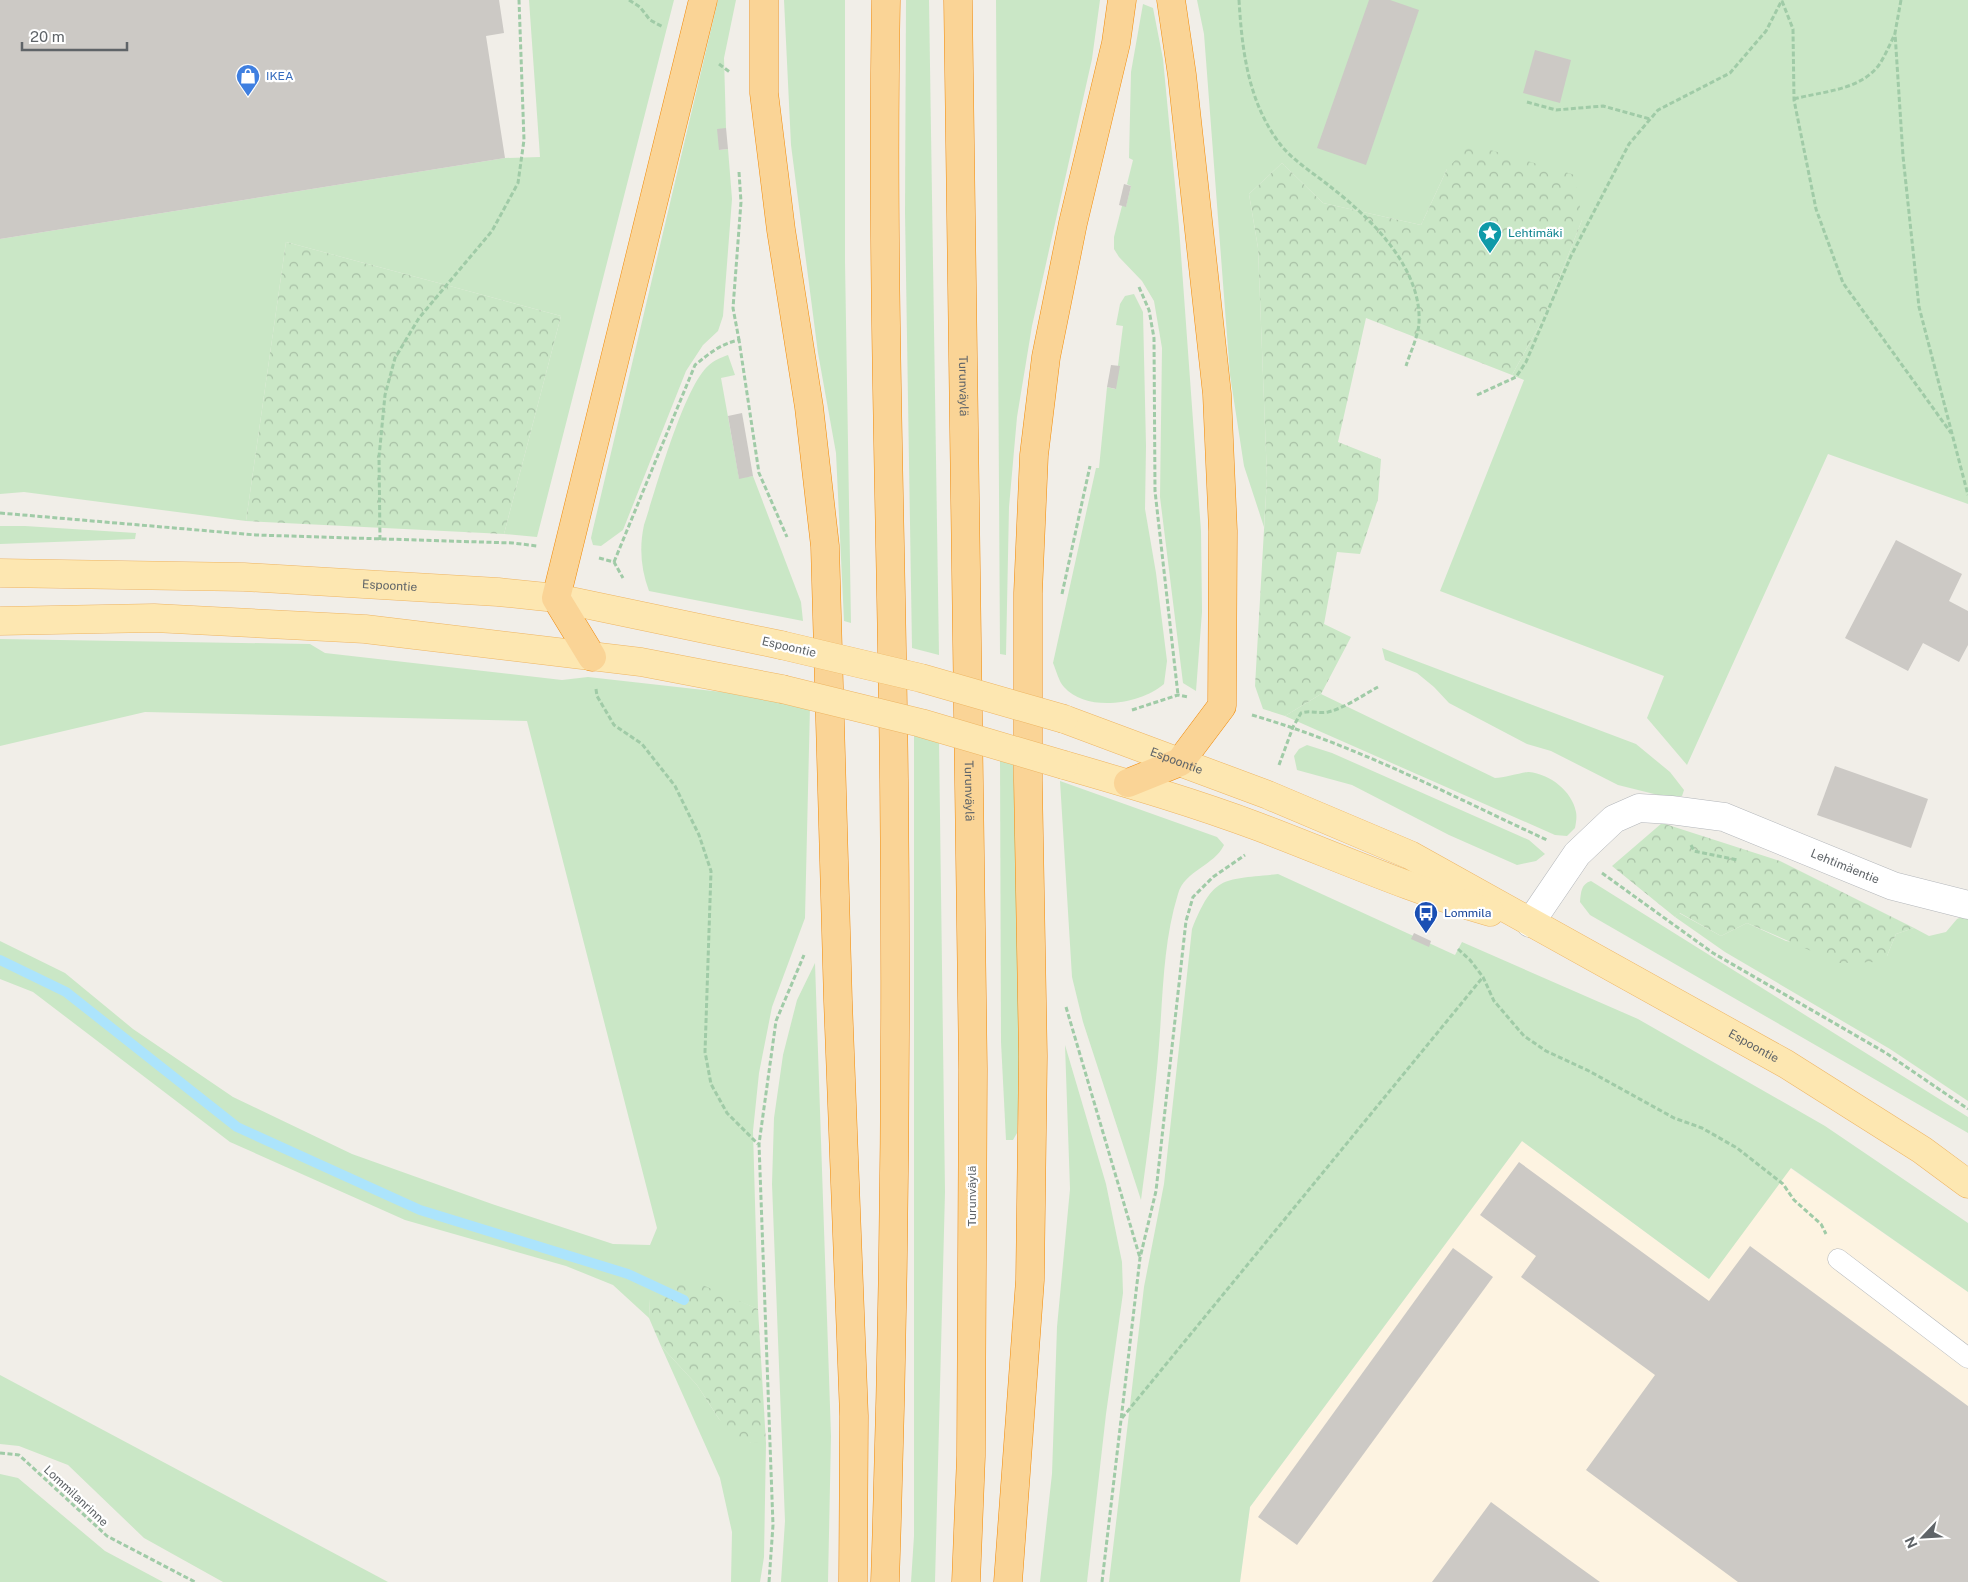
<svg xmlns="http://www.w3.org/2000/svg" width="1968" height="1582" font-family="'Public Sans',sans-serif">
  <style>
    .commercial { fill: #fdf3e1 }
    .grass { fill: #cae7c6 }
    .forest { fill: url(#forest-crowns) }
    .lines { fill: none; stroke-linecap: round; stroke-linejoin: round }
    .stream { stroke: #ace4fc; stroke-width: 10 }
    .building { fill: #ccc9c5 }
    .service-casing { stroke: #b3b6ba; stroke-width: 21 }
    .minor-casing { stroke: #b3b6ba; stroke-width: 29 }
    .primary-casing { stroke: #eeb564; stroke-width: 29 }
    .motorway-casing { stroke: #f28a07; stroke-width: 29 }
    .path { stroke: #a0cba7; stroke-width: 3; stroke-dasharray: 5 2.5; stroke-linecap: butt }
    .service { stroke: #fff; stroke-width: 20 }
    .minor { stroke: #fff; stroke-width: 28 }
    .primary { stroke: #fde7b1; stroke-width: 28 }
    .motorway { stroke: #fad496; stroke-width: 28 }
    .primary-bridge-casing { stroke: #eeb564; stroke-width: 29; stroke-linecap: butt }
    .primary-bridge { stroke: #fde7b1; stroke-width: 28 }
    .labels { text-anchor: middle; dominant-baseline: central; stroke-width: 4.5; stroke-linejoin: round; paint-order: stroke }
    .shop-label { font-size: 12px; fill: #366cbe; stroke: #fff; text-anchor: start }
    .culture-label { font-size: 12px; fill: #0d838f; stroke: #fff; text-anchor: start }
    .street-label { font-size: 12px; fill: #5f6468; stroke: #fff }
    .transit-label { font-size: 12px; fill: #164399; stroke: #fff; text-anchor: start }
  </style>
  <defs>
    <pattern id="forest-crowns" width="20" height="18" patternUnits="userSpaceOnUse" patternTransform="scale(1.25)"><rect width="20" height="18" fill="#cae7c6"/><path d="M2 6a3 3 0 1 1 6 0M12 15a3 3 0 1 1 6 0" fill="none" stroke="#a7bfa5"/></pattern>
  </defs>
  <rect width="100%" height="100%" fill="#f1eee8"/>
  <!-- commercial -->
  <path class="commercial" d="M1522,1141L1709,1279L1790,1168L1968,1292V1582H1240L1250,1507Z"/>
  <!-- grass -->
  <g class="grass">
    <path d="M529,0H674L537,537L504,534L561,316L286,242L246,521L24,492L0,494V239L505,158L540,157Z"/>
    <path d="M718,0H736L724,58L726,128L719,150L728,149L732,199L723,316L718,331L703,345L686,371L623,530L601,546L593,545L591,538L593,529Z"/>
    <path d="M784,0H845V262L851,623L844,621L836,453L818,353L791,145Z"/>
    <path d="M906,0H929L939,655L912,648L905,213Z"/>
    <path d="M996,0H1100L1092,59L1032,326L1017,417L1009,507L1006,655L1000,654Z"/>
    <path d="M1197,0H1968V504L1828,454L1687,765L1647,718L1664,676L1440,591L1524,380L1512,375L1543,319L1582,220L1447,169L1421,225L1323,203L1282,163L1249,194L1258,248L1267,478L1264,527L1244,466L1230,375L1204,34Z"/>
    <path d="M1143,4L1153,8L1163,59L1179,227L1201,531L1202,612L1196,691L1183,683L1160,497L1162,348L1154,301L1142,281L1119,257L1114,249V237L1122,206H1126L1131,186L1127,184L1133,160L1129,158L1131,72Z"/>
    <path d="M1134,294L1143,312L1146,446L1145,509L1156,573L1167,661L1164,684C1141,704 1087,713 1064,687C1059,682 1056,670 1053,663L1096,468H1099L1107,387L1115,389L1123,326L1116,325L1120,304L1125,296Z"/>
    <path d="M728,355L735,375L721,378L739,478L753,476L801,602L803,621L649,591C641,569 639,548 644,525C656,489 683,389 708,366C714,360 720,358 728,355Z"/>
    <path d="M0,526H25L136,533L135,539L0,544Z"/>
    <path d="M0,639L310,644L325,653L562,680L588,677L783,699L810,706L805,918L772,1007L759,1073L753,1131L758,1309L728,1297L650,1299L649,1318L613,1285L566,1266L405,1220L230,1142L33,992L0,979V941L65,973L133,1029L233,1097L352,1154L492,1204L613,1244L650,1245L657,1228L527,721L145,712L0,746Z"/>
    <path d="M1382,648L1636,744L1670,772L1684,790L1682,796L1666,797L1618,785L1551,751L1527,744L1449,703L1434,687L1417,673L1385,660Z"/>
    <path d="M1321,694L1495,778C1504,778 1523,772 1529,772C1550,774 1572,791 1576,812C1577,817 1576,823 1575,828L1567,836L1555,835L1285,716Z"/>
    <path d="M914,735L939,741L945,1192L935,1582H911L914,1536Z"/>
    <path d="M1307,745L1332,753L1529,840L1545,854L1536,861L1517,865L1449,835L1352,785L1297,770L1294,756L1299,749Z"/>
    <path d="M1000,758L1013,762L1021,1046L1017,1133L1013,1140H1006L1001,1042Z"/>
    <path d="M1060,781L1217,837L1224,845C1214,866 1185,870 1178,894C1163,942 1163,995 1159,1045C1155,1097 1148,1148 1141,1200L1083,1022L1072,977Z"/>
    <path d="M1278,874L1455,955L1462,942L1638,1019L1825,1126L1968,1223V1292L1791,1168L1709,1279L1522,1141L1250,1507L1240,1582H1109L1144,1287L1164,1184L1192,929C1214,874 1223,880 1278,874Z"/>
    <path d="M1591,881L1968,1117V1133L1590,915L1580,902C1581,892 1581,884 1591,881Z"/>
    <path d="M1679,913L1721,936L1747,923L1786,941L1887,956L1896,934L1914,928L1929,936L1946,932L1957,919L1968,914V1101L1890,1049L1725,952L1675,917Z"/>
    <path d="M815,963L831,1436L828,1582H781L785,1521L772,1184L774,1118L783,1055L797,1000Z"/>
    <path d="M1065,1045L1106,1184L1122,1262L1123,1293L1106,1414L1087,1582H1040L1052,1474L1057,1327L1070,1189Z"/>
    <path d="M661,1346L697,1385L719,1419L751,1443H766L764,1557L760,1582H731L732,1532L720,1478Z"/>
    <path d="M0,1375L388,1582H223L144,1538L68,1465L19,1446L0,1444Z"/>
    <path d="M0,1474L18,1478L105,1551L163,1582H0Z"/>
  </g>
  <!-- forest -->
  <g class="forest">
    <path d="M1470,144L1575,175L1582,220L1543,319L1512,375L1366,318L1338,442L1381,459L1378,499L1360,554L1337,552L1324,624L1351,637L1321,694L1285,716L1263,709L1255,686L1267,478L1258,248L1249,194L1282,163L1323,203L1421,225L1447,169Z"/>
    <path d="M286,242L561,316L504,534L246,521Z"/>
    <path d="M1662,823L1780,861L1914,928L1896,934L1887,956L1878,962L1839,963L1747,923L1721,936L1680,913L1675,917L1612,866Z"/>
    <path d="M673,1283H698L758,1309L766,1443H751L734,1436L719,1419L697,1385L661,1346L649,1318L650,1299Z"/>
  </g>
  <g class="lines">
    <!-- stream -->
    <path class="stream" d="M0,960L66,992L237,1127L420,1210L628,1274L684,1300"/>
  </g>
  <!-- building -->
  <g class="building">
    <path d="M0,0H499L504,33L486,36L505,158L0,239Z"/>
    <path d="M1369,0H1390L1419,10L1366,165L1317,148Z"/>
    <path d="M1535,50L1571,60L1560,103L1523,93Z"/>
    <path d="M726,128L728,149L719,150L717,129Z"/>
    <path d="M1124,184L1131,186L1126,207L1119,205Z"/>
    <path d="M1111,365L1120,366L1116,389L1107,387Z"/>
    <path d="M742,413L753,476L739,479L728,416Z"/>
    <path d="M1896,540L1962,574L1949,601L1968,611V645L1959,662L1923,643L1908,671L1845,638Z"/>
    <path d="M1835,766L1928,799L1911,848L1817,815Z"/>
    <path d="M1414,933L1431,941L1429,947L1411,939Z"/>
    <path d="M1519,1162L1709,1301L1750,1246L1968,1406V1582H1738L1586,1470L1655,1375L1521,1277L1536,1256L1480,1215Z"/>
    <path d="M1453,1248L1493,1277L1297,1545L1258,1517Z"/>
    <path d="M1491,1502L1568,1559L1600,1582H1432Z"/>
  </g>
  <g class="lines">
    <!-- service casing -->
    <g class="service-casing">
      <path id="service" d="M1838,1259L1968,1358"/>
    </g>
    <!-- minor casing -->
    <g class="minor-casing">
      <g id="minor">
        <path id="s1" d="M1530,923L1577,854L1614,819L1639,808L1671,810L1724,817L1893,886L1968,905"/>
      </g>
    </g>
    <!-- primary casing -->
    <g class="primary-casing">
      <g id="primary">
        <path id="s2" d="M0,573L244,577L498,592L556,598L781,645"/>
        <path d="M0,621L154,618L365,629L641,662L782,689"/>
        <path id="s3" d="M1064,719L1268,795L1410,855L1786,1064L1922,1150L1968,1184"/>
        <path d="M1064,765C1130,784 1195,803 1259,827C1336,856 1411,890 1490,912"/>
      </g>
    </g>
    <!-- motorway casing -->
    <g class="motorway-casing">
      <g id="motorway">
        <path d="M764,0V93L781,230L809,407L825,546L838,1001L854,1416L853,1582"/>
        <path id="s4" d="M958,0L973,1069L971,1456L966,1582"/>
        <path d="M592,657L556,598L703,0"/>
        <path d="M1128,783L1180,762L1222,706L1223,531L1217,394L1182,75L1171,0"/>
        <path d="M885,1582C894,1315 897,1047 894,779C891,520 881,260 886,0"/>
        <path d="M1008,1582L1030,1280L1033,1056L1028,781V593L1034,455L1046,357L1073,223L1116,43L1122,0"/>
      </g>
    </g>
    <!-- path -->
    <g class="path">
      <path d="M629,0L640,7L650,20L663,27"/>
      <path d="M1239,0C1242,50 1248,102 1280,144C1293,161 1315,174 1332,188C1372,219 1422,269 1419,323C1418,337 1410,353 1406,366"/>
      <path d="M1901,0L1895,33L1903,156L1919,307L1968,495"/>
      <path d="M1782,1L1793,29L1794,100L1816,209L1843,283L1951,433"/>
      <path d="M719,64L731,73"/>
      <path d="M1794,99C1823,91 1859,91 1879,65C1885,56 1890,44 1895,34"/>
      <path d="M1527,102L1556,110L1603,106L1650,119"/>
      <path d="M739,172L741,202L733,308L739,340"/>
      <path d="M1139,287L1149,310L1154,338L1155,491L1178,695"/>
      <path d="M1477,395L1516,377L1526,362L1571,256L1629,144L1658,110L1730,73L1766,31L1782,0"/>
      <path d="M0,513L256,535L513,543L537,546"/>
      <path d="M380,540L379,457L385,395L395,358L419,318L492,231L518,183L524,140L519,0"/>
      <path d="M599,558L614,562L623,578"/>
      <path d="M614,562L695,365C710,353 720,344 739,340L759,473L787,537"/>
      <path d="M1062,594L1090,466"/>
      <path d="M596,689L597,696L614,725L642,744L675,786L699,835L711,871L705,1052L711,1084L727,1113L758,1144"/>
      <path d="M1132,710L1178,695L1188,697"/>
      <path d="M1252,715C1355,745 1450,795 1547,840"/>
      <path d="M1279,765L1293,727L1301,713C1310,710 1318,714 1328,712C1345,708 1363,695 1378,687"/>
      <path d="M1691,845L1694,851L1738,860"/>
      <path d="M1602,873L1713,953L1886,1053L1968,1109"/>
      <path d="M1458,949L1470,960L1483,977L1494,1001L1524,1036L1546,1051L1589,1071L1674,1118L1702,1128L1737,1148L1783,1184L1794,1200L1821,1224L1826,1234"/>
      <path d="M1066,1007L1140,1258"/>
      <path d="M1122,1418L1483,977"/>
      <path d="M0,1453L19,1455L107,1536L195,1582"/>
      <path d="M769,1582L773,1525L759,1144L776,1021L804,955"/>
      <path d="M1102,1582L1140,1258L1156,1191L1186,921L1193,897L1213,877L1245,855"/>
    </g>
    <!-- service -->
    <use href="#service" class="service"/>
    <!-- minor -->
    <use href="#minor" class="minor"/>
    <!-- primary -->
    <use href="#primary" class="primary"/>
    <!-- motorway -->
    <use href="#motorway" class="motorway"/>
    <!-- primary-bridge casing -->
    <g class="primary-bridge-casing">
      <g id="primary-bridge">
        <path d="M781,645L921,678L1064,719"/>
        <path d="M782,689L921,723L1064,765"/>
      </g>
    </g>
    <!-- primary-bridge -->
    <use href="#primary-bridge" class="primary-bridge"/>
  </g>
  <!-- icons -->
  <defs>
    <g id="shop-pin" transform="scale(1.25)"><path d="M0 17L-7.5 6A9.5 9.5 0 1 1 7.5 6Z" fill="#3f7fe0" stroke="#fff"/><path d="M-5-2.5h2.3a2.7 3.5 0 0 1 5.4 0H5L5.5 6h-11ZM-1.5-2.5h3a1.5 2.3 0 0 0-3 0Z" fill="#fff"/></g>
    <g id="sight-pin" transform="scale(1.25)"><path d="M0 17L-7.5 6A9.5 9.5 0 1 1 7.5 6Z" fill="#0f9aa8" stroke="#fff"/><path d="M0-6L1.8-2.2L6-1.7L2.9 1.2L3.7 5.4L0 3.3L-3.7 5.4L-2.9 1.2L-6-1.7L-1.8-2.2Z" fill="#fff"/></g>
    <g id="bus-pin" transform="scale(1.25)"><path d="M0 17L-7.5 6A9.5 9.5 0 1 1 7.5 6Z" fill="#1a4fb4" stroke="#fff"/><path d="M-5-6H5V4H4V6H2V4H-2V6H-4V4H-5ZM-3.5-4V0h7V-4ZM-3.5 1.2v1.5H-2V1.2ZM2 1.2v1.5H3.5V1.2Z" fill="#fff"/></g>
  </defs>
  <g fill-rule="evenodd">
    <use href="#shop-pin" x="248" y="76"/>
    <use href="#sight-pin" x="1490" y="233"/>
    <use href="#bus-pin" x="1426" y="913"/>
  </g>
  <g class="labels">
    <!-- shop labels -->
    <g class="shop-label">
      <text x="266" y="76">IKEA</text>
    </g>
    <!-- culture labels -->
    <g class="culture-label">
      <text x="1508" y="233">Lehtimäki</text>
    </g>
    <!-- street labels -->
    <g class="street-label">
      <text stroke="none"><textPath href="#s4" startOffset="386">Turunväylä</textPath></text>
      <text stroke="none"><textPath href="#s2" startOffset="390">Espoontie</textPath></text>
      <text transform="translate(789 647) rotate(13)">Espoontie</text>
      <text stroke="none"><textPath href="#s3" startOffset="120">Espoontie</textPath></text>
      <text stroke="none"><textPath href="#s4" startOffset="791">Turunväylä</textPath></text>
      <text stroke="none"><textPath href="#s1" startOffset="378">Lehtimäentie</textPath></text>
      <text stroke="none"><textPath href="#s3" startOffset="765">Espoontie</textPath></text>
      <text transform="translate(972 1196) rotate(-90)">Turunväylä</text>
      <text transform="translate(76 1496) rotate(43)">Lommilanrinne</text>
    </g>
    <!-- transit labels -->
    <g class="transit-label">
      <text x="1444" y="913">Lommila</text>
    </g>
  </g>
  <!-- north arrow -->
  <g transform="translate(1923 1537) rotate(245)" stroke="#ffffff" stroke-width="4" paint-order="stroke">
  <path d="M0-4L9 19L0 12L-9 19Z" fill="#5f6468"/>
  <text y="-8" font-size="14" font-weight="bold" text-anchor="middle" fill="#5f6468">N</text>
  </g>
  <!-- scale -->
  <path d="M22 42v8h105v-8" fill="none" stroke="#5f6468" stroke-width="2.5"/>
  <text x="30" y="42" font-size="15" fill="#5f6468" stroke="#ffffff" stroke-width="4" paint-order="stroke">20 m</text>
</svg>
